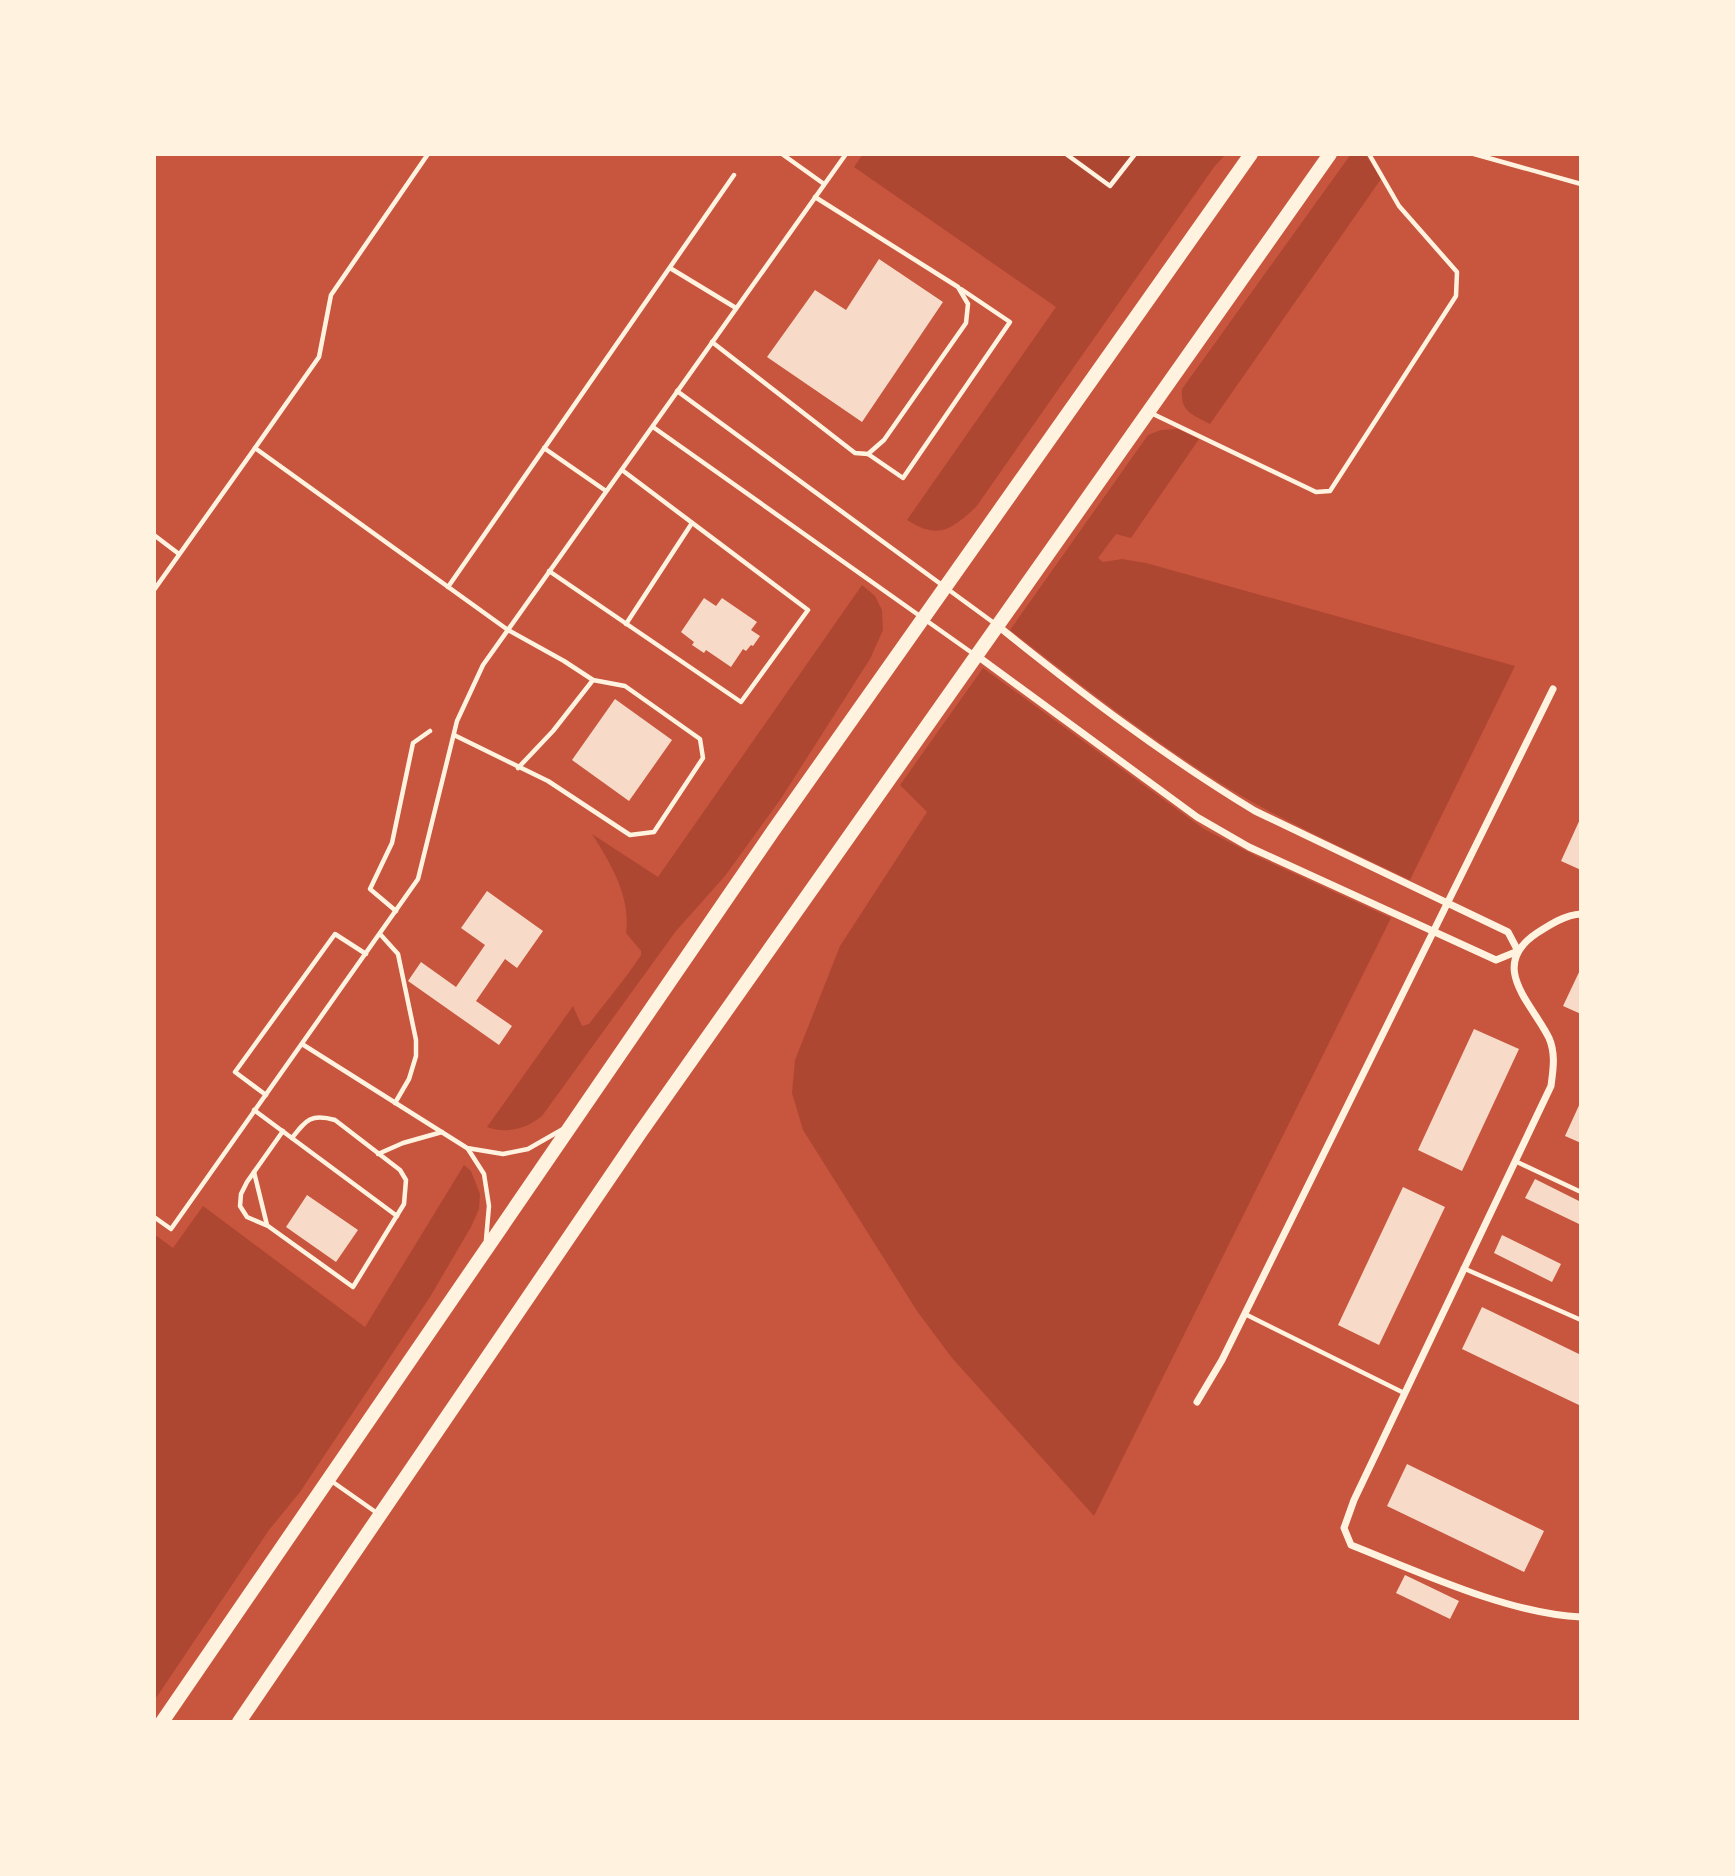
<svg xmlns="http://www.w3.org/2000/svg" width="1735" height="1876" font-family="'Nunito Sans',sans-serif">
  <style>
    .green { fill: #ae4732 }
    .building { fill: #f7dbc8 }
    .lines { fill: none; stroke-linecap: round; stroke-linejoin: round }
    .service { stroke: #fff3e0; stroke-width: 4.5 }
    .minor { stroke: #fff3e0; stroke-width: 7 }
    .trunk { stroke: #fff3e0; stroke-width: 14 }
  </style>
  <rect width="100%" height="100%" fill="#c8553d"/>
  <!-- green -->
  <g class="green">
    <path d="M863,154H1226L1214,167L976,507C951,530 938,540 907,520L1056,307L854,167Z"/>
    <path d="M1351,154L1366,155L1381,179L1210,424C1192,414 1180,412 1182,389Z"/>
    <path d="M1178,429L1199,439L1131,538L1116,534L1098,558L1103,562L1122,559L1146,563L1515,666L1410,880C1348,850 1284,822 1225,786C1150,739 1080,684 1010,630L1148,435L1161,430Z"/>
    <path d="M862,585L875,596L882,610L883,630L870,659L780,800L725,876L676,931L542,1116C526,1129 507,1134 487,1127L573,1006L582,1026L589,1024C606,1001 625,980 641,955V951L626,933C631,897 611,864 592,834L658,877Z"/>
    <path d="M983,668L1204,829L1256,856L1391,918L1094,1516L952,1358L917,1311L803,1130L792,1093L795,1060L840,946L927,812L900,785Z"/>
    <path d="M464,1165L471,1171L480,1194L479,1209L471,1227L430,1297L300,1492L269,1530L154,1701V1234L173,1248L203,1206L365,1327Z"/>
  </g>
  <!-- building -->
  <g class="building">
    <path d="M879,259L943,302L862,422L767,357L815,290L846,310Z"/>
    <path d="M704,598L716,606L722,598L757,622L751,630L760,636L753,646L751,645L746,651L743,649L731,667L706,650L704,653L692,645L694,642L681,632Z"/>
    <path d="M615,699L672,740L629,801L572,760Z"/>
    <path d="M1581,817V870L1561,861Z"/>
    <path d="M487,891L543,931L517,968L505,959L476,1001L512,1026L499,1045L408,981L421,962L456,987L485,945L461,928Z"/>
    <path d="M1581,968V1014L1563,1006Z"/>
    <path d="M1474,1029L1519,1049L1462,1171L1418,1150Z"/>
    <path d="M1581,1101V1143L1565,1136Z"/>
    <path d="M1535,1179L1581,1202L1579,1224L1525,1198Z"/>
    <path d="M1403,1187L1445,1207L1379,1345L1338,1325Z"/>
    <path d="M307,1195L358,1230L336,1262L286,1227Z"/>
    <path d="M1502,1235L1561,1264L1552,1282L1494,1253Z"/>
    <path d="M1482,1307L1581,1355V1406L1462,1349Z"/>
    <path d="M1407,1464L1544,1531L1524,1572L1387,1506Z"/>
    <path d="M1405,1575L1459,1601L1450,1619L1396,1593Z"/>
  </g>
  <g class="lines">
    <!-- service -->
    <g class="service">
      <path d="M782,154L824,184"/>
      <path d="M1066,154L1110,186L1135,154"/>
      <path d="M1474,154L1581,184"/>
      <path d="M670,268L736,308"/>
      <path d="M712,342L855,453L868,454L884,440L966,323L968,304L958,287L815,197"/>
      <path d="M677,391L994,623"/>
      <path d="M1151,413L1316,492L1330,491L1456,296L1457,272L1399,206L1369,154"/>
      <path d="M653,427L975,655"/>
      <path d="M255,448L319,357L331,295L428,154"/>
      <path d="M544,448L606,491"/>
      <path d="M868,454L903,478L1010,322L961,289"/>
      <path d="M154,535L179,554"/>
      <path d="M549,571L741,702L808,610L622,470"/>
      <path d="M448,587L734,175"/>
      <path d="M154,590L255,448L508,630L564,661L593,680L625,686L700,739L703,758L654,832L630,835L548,781L454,735"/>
      <path d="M626,624L692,523"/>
      <path d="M518,768L553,731L593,680"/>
      <path d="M396,911L370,889L392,843L413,743L430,731"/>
      <path d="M380,934L398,954L416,1040V1056L409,1079L395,1103"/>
      <path d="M302,1044L467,1148L503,1154L528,1149L563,1129"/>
      <path d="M266,1095L235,1072L335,934L366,954"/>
      <path d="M254,1110L397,1216"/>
      <path d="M283,1131L247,1182L241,1194L240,1206L247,1217L268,1226L353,1287L404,1204L406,1180L400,1170L335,1120C311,1113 306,1120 292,1138"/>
      <path d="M468,1149L484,1174L489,1206L486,1240"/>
      <path d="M378,1154L403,1143L442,1132"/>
      <path d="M1515,1161L1581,1192"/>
      <path d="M254,1172L267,1225"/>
      <path d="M154,1217L171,1229L418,879L457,721L483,665L846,154"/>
      <path d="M1463,1268L1581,1320"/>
      <path d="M1245,1314L1404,1393"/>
      <path d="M330,1480L377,1513"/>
    </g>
    <!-- minor -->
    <g class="minor">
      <path d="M998,626C1080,692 1164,756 1255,811L1508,932L1518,951"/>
      <path d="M976,655L1197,817L1249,847L1496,960L1518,951"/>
      <path d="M1581,914C1565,915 1551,924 1537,933C1487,966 1532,1003 1549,1038C1556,1054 1553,1070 1551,1086L1354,1500L1344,1528L1351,1545C1419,1572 1509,1614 1581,1617"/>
      <path d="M1197,1402L1222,1360L1553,689"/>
    </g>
    <!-- trunk -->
    <g class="trunk">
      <path d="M162,1722L773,831L1251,154"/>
      <path d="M239,1722L640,1133L1330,154"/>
    </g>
  </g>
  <!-- border -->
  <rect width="1735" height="1876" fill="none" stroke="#fff3e0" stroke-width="312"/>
</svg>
